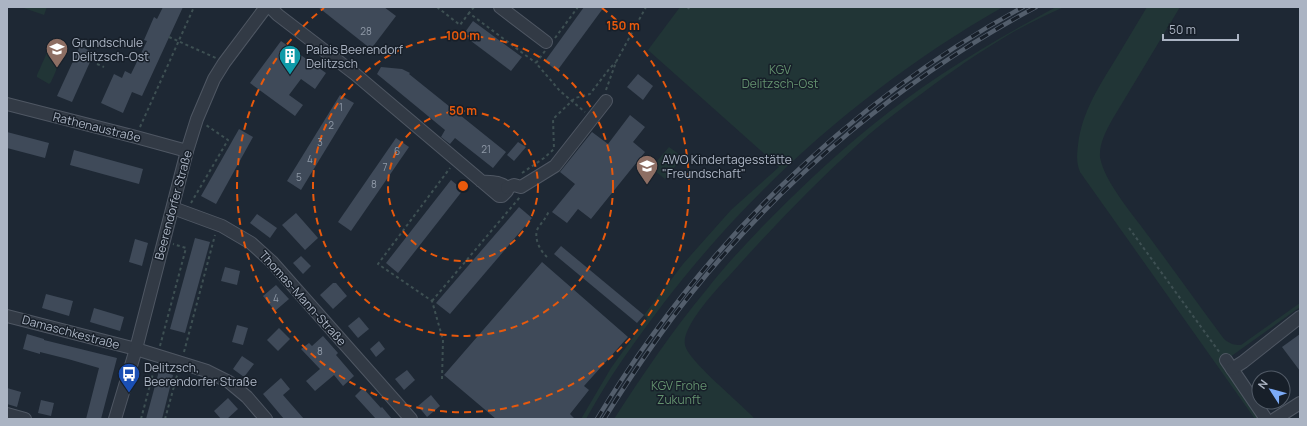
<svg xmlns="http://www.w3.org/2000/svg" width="1307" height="426" font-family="Manrope,sans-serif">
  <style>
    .green { fill: #213536 }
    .building { fill: #3f4a59 }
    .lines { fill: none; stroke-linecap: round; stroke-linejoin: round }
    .minor-casing { stroke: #4f5763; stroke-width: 14 }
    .path { stroke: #3e5053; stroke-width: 2; stroke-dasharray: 3 3; stroke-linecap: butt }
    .minor { stroke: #323a45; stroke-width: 12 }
    .rail-casing { stroke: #535e6c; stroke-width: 4.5 }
    .rail { stroke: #171f29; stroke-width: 3; stroke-dasharray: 9; stroke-linecap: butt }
    .ring { fill: none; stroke: #e8590c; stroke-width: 2; stroke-dasharray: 7 5 }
    .labels { text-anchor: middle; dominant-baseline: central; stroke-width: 3; stroke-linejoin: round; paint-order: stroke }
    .number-label { font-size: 10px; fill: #909aa8 }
    .poi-label { font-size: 12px; fill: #abb4c3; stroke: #171f29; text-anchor: start }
    .park-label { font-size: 12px; fill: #64926f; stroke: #171f29 }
    .street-label { font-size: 12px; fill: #abb4c3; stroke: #171f29 }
    .centre { fill: #e8590c; stroke: #171f29; stroke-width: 2 }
    .ring-label { font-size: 12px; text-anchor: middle; font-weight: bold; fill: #e8590c; stroke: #171f29; stroke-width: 3; stroke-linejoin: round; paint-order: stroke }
  </style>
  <rect width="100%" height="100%" fill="#1e2834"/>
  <!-- green -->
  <g class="green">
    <path d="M21,7H47L44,15Z"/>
    <path d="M680,7H1003C871,82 755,184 663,304C645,328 627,352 611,377C602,391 594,405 586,419H581L611,368L647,318L644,315L683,264L731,210L779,167L648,50Z"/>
    <path d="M1056,7H1064C1042,17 1020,27 1000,40C970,58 941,79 913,100C893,115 873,130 855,147C811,187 769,231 729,276C717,289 681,327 685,345C688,361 742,404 755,419H614C643,374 673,330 707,289C724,267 743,247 762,227C796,192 832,158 870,127C927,80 991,42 1056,7Z"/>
    <path d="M1147,7H1180L1112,120C1106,131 1099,144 1100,157C1104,182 1135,217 1150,238C1175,272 1199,305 1224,339C1230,344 1234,345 1241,345L1300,303V307L1223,362L1261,419H1255L1080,172C1076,162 1077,155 1078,145C1082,111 1100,85 1117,57C1127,40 1137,24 1147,7Z"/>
    <path d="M49,48H51L63,54V55L51,82L49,84L37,77V75Z"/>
    <path d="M669,147L683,157L665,179L651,168Z"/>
  </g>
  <!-- building -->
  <g class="building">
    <path d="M163,7H183L142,96L132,92L123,113L101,103L114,74L122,78L125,71L131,74L147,41L144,40L154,17L157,19Z"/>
    <path d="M318,7H384L396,16L371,49Z"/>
    <path d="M584,7H604L557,71L545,61Z"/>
    <path d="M473,21L522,57L511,71L463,35Z"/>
    <path d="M281,41L326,73L315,89L301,79L289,95L303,105L295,116L250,83Z"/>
    <path d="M80,46L94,53L72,102L57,96Z"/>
    <path d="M381,67L402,69L410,73L409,74L506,152L493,168L455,138L450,144L441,137L445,130L377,74Z"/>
    <path d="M638,74L653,86L643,100L627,87Z"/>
    <path d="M340,95L354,103L301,190L287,181Z"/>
    <path d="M630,115L645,127L633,142L645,152L591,219L578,209L567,223L552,212L575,184L560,172L592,132L608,144Z"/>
    <path d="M239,129L253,137L216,204L201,196Z"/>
    <path d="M7,132L49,143L45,158L7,148Z"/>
    <path d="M396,138L409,147L351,231L338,222Z"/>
    <path d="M518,142L526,147L514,161L507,155Z"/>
    <path d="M74,150L143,169L139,184L70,165Z"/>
    <path d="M451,180L463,190L398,273L386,263Z"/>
    <path d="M519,207L532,218L450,314L436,303Z"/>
    <path d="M296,213L318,238L305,250L282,225Z"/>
    <path d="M257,214L277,228L270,238L250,223Z"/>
    <path d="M195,238L210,242L185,333L170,329Z"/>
    <path d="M135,239L148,243L142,266L129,262Z"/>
    <path d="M561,246L644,315L637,323L554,254Z"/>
    <path d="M301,256L311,266L303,274L293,263Z"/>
    <path d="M542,262L628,337L584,386L589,390L570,414L575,419H496L444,375Z"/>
    <path d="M225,267L240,271L237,285L221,281Z"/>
    <path d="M333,283H336L347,296L333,309L320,295Z"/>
    <path d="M276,285L289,299L275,311L263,296Z"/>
    <path d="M46,294L73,301L69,316L42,308Z"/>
    <path d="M94,308L124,317L120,331L90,322Z"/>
    <path d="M359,317L369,329L358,338L348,326Z"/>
    <path d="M237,325L248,328L243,345L232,342Z"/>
    <path d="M279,328L290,339L278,351L267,340Z"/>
    <path d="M27,334L44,339V340L117,358L101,419H86L99,368L68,359L40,352V354L23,349Z"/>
    <path d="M1300,334V371L1282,347Z"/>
    <path d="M323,336L338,353L336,355L354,376L343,386L334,375L315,391L306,381L320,369L301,349L309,343L312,346Z"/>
    <path d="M379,341L385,349L376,357L370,349Z"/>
    <path d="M242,356L254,364L244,377L233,369Z"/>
    <path d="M407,370L415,380L404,390L395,379Z"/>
    <path d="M159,371L173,375L162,419H146Z"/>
    <path d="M281,378L290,389L283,395L304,419H284L263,394Z"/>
    <path d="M7,388L21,392L17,407L7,404Z"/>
    <path d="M363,388L381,408L382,407L392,419H376L355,396Z"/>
    <path d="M431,395L440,406L427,417L418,406Z"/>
    <path d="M228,398L238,409L227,419H221L214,411Z"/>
    <path d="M41,400L54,403L51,416L38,413Z"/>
  </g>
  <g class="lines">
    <!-- minor casing -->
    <g class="minor-casing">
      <g id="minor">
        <path d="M270,7L278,15L355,74L499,196H502L507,191V188C501,181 490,183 481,181"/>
        <path d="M500,7L546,42"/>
        <path d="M7,104L136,137L187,151"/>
        <path d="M507,188L514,185L521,187L555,166L606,101"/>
        <path d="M173,208L222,226L251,243L272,262L411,419"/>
        <path d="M7,316L136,349L207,371L229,382L247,397L266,419"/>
        <path d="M1226,360L1266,419"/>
        <path d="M1232,369L1243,362L1300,317"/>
        <path d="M7,414L25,419"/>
        <path d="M115,419L136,349L187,151L197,119L214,79L224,63L266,7"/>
        <path d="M1275,419L1300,403"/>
      </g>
    </g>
    <!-- path -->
    <g class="path">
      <path d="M437,7L460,25L469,13"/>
      <path d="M474,7L469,13L536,63"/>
      <path d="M687,7L691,10"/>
      <path d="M169,37L216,58"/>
      <path d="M555,38L578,7"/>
      <path d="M545,51L536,63L560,91L585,112"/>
      <path d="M97,64L104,67"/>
      <path d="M606,90L616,62L646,7"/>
      <path d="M140,127L194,7"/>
      <path d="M522,173L544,158L554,149L553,119L575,98L590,94L610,68L616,62"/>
      <path d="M191,203L228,140L206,125"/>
      <path d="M1129,228L1220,353"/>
      <path d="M547,257C540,251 533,237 538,228C542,222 546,218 549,211"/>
      <path d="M432,301L520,197"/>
      <path d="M160,346L186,248L173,244"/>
      <path d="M184,352L215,235"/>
      <path d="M442,379L443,340L432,301L378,264L450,168"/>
      <path d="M141,419L155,366"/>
      <path d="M165,419L178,372"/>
    </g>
    <!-- minor -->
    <use href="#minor" class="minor"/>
    <!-- rail casing -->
    <g class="rail-casing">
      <g id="rail">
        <path d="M597,419C700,248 846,103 1023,7"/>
        <path d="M604,419C631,376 659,334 690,295C784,177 903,78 1036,7"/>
      </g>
    </g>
    <!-- rail -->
    <use href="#rail" class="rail"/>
  </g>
  <!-- distance rings -->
  <g class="ring">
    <circle cx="463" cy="186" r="75"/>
    <circle cx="463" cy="186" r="150"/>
    <path d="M602 8A226 226 0 1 1 324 8"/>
  </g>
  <!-- icons -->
  <defs>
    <g id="school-pin" transform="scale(1.15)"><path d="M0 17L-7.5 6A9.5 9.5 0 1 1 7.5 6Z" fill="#8d6e63" stroke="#171f29"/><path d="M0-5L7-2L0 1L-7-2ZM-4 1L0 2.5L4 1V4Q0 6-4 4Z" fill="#fff"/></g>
    <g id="building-pin" transform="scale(1.15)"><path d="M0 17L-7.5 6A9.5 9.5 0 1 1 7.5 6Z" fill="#0f9aa8" stroke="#171f29"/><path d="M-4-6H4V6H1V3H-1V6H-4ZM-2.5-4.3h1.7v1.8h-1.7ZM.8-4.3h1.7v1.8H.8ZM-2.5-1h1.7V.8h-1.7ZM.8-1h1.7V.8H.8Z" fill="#fff"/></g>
    <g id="bus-pin" transform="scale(1.15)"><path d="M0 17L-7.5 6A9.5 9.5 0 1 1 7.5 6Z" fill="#1a4fb4" stroke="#171f29"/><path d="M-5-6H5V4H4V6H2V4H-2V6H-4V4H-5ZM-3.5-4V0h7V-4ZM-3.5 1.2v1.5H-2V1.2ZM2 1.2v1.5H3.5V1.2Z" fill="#fff"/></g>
  </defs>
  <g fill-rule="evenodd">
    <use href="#school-pin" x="57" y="49"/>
    <use href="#building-pin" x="290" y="56"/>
    <use href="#school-pin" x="647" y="166"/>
    <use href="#bus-pin" x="129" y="374"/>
  </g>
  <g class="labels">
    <!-- number labels -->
    <g class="number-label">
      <text x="366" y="31">28</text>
      <text x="341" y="107">1</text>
      <text x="331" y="125">2</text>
      <text x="320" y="142">3</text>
      <text x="486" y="149">21</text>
      <text x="397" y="151">6</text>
      <text x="310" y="159">4</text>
      <text x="385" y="167">7</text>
      <text x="299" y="177">5</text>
      <text x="374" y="184">8</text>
      <text x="276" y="298">4</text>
      <text x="320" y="351">8</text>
    </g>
    <!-- poi labels -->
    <g class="poi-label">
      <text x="72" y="42">Grundschule<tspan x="72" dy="14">Delitzsch-Ost</tspan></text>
      <text x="306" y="49">Palais Beerendorf<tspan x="306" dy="14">Delitzsch</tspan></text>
      <text x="662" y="159">AWO Kindertagesstätte<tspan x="662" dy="14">"Freundschaft"</tspan></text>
      <text x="144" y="367">Delitzsch,<tspan x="144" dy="14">Beerendorfer Straße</tspan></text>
    </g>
    <!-- park labels -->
    <g class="park-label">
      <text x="780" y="69">KGV<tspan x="780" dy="14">Delitzsch-Ost</tspan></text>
      <text x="679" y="385">KGV Frohe<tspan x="679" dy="14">Zukunft</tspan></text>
    </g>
    <!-- street labels -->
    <g class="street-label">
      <text transform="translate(97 127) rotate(14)">Rathenaustraße</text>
      <text transform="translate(173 205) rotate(-75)">Beerendorfer Straße</text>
      <text transform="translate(303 298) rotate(48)">Thomas-Mann-Straße</text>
      <text transform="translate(71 332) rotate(15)">Damaschkestraße</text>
    </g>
  </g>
  <circle cx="463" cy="186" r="6" class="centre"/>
  <g class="ring-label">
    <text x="623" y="30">150 m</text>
    <text x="463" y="40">100 m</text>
    <text x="463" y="115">50 m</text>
  </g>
  <!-- border -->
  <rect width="1307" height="426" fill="none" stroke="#abb4c3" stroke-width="16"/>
  <!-- north arrow -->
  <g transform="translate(1271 390) rotate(306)"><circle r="19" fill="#171f29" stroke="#525b67"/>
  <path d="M0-3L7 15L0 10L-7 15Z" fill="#7cabf7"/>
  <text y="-6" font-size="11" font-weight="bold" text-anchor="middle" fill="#abb4c3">N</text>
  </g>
  <!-- scale -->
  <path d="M1163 34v6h75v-6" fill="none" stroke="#abb4c3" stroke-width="2"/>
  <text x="1169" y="34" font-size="12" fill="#abb4c3" stroke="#171f29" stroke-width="3" paint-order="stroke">50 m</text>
</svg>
